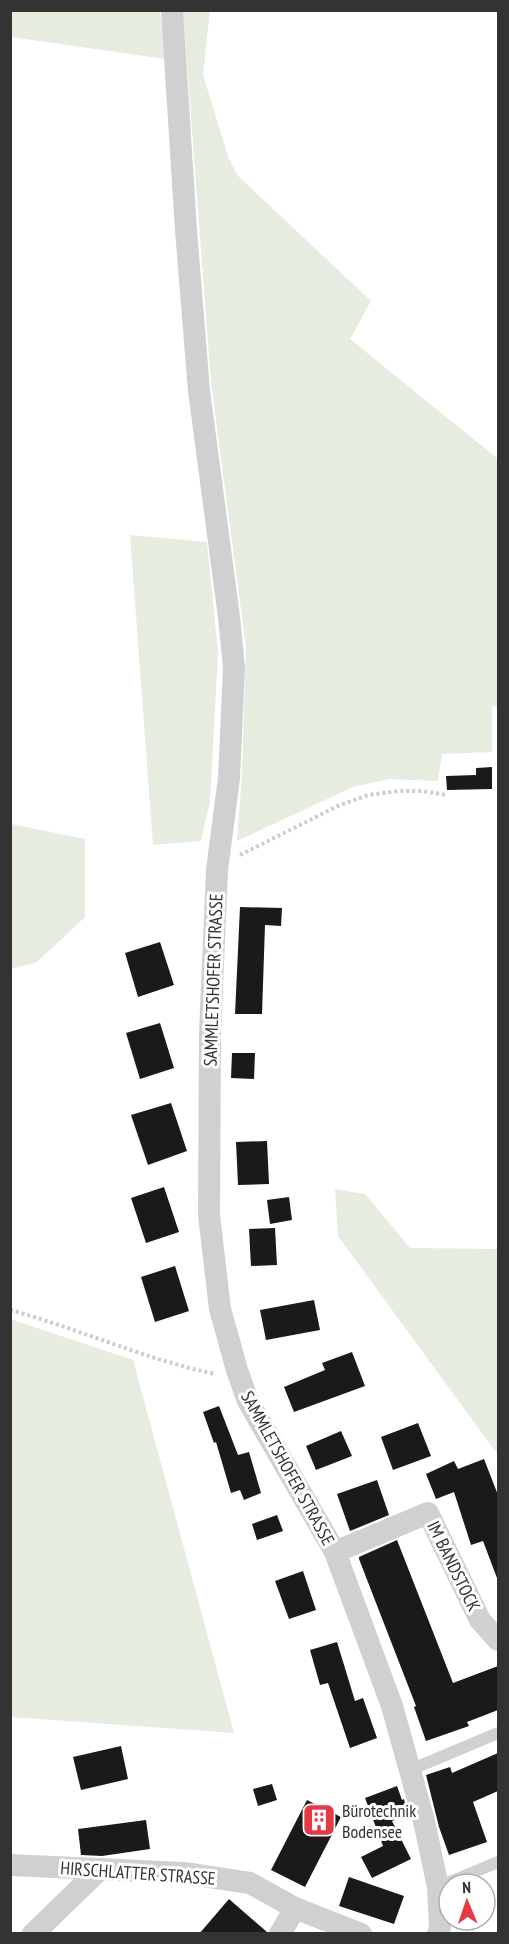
<svg xmlns="http://www.w3.org/2000/svg" width="509" height="1944" font-family="'PT Sans Narrow',sans-serif">
  <style>
    .green { fill: #e6ecdf }
    .building { fill: #1a1a1a }
    .lines { fill: none; stroke-linecap: round; stroke-linejoin: round }
    .path { stroke: #cdcdcd; stroke-width: 4; stroke-dasharray: 3 3; stroke-linecap: butt }
    .lane { stroke: #d0d0d0; stroke-width: 12 }
    .street { stroke: #d0d0d0; stroke-width: 22 }
    .labels { text-anchor: middle; dominant-baseline: central; stroke-width: 6; stroke-linejoin: round; paint-order: stroke }
    .street-label { font-size: 18px; fill: #333; stroke: #fff }
    .poi-label { font-size: 18px; fill: #333; stroke: #fff; text-anchor: start }
  </style>
  <rect width="100%" height="100%" fill="#fff"/>
  <!-- green -->
  <g class="green">
    <path d="M11,11H160L165,59L11,37Z"/>
    <path d="M183,11H210L203,75L228,156L237,175L371,301L350,339L498,459V707L492,706V752L442,754L438,781L389,779L353,787L237,841L242,772L246,647L211,383Z"/>
    <path d="M130,535L207,542L218,652L210,801L201,841L153,845Z"/>
    <path d="M11,824L85,839V917L37,962L11,969Z"/>
    <path d="M335,1189L365,1194L410,1248L498,1249V1455L338,1236Z"/>
    <path d="M10,1319L133,1360L234,1733L11,1717Z"/>
  </g>
  <!-- building -->
  <g class="building">
    <path d="M492,767V789L447,790L446,776L476,775V768Z"/>
    <path d="M240,907L282,908L281,926L265,925L262,1014H235Z"/>
    <path d="M160,942L174,985L138,997L125,953Z"/>
    <path d="M160,1023L174,1068L140,1079L126,1033Z"/>
    <path d="M232,1053H255L254,1079L231,1078Z"/>
    <path d="M171,1103L187,1151L148,1165L131,1115Z"/>
    <path d="M267,1141L269,1184L238,1185L236,1142Z"/>
    <path d="M164,1187L179,1232L146,1243L131,1198Z"/>
    <path d="M289,1197L292,1220L270,1224L267,1200Z"/>
    <path d="M275,1228L277,1265L251,1266L249,1229Z"/>
    <path d="M175,1266L189,1311L155,1322L141,1277Z"/>
    <path d="M314,1300L320,1330L266,1340L260,1310Z"/>
    <path d="M352,1352L365,1386L294,1412L284,1387L325,1370L322,1363Z"/>
    <path d="M219,1406L238,1455L249,1452L261,1493L244,1500L240,1490L231,1493L216,1442L214,1443L203,1412Z"/>
    <path d="M418,1423L431,1456L393,1470L381,1437Z"/>
    <path d="M341,1431L352,1456L316,1470L306,1446Z"/>
    <path d="M484,1459L498,1495L497,1578L483,1541L471,1545L454,1492L436,1499L426,1474L454,1461L458,1469Z"/>
    <path d="M377,1480L389,1515L350,1531L337,1494Z"/>
    <path d="M277,1515L283,1531L257,1540L252,1524Z"/>
    <path d="M397,1540L453,1683L498,1666V1710L467,1722L469,1726L426,1741L414,1707L416,1706L359,1559V1557Z"/>
    <path d="M303,1571L316,1610L289,1619L275,1581Z"/>
    <path d="M337,1642L355,1701L363,1698L377,1738L350,1748L328,1683L320,1685L310,1650Z"/>
    <path d="M121,1746L128,1779L81,1790L73,1757Z"/>
    <path d="M498,1753V1791L473,1802L487,1842L449,1855L439,1827L426,1775L450,1767L452,1773Z"/>
    <path d="M272,1784L277,1800L258,1806L253,1789Z"/>
    <path d="M397,1786L402,1800L404,1799L408,1815L392,1821L411,1859L372,1878L361,1857L383,1846L365,1798Z"/>
    <path d="M307,1800L341,1817L305,1887L271,1870Z"/>
    <path d="M146,1820L150,1849L102,1856L81,1855L78,1829Z"/>
    <path d="M349,1877L404,1896L394,1924L339,1906Z"/>
    <path d="M229,1899L267,1932V1934H199Z"/>
  </g>
  <g class="lines">
    <!-- path -->
    <g class="path">
      <path d="M240,855L338,806L368,795L399,791H422L447,795"/>
      <path d="M10,1310C80,1329 146,1360 216,1374"/>
    </g>
    <!-- lane -->
    <g class="lane">
      <path d="M410,1770L498,1733"/>
      <path d="M438,1887L498,1862"/>
    </g>
    <!-- street -->
    <g class="street">
      <path d="M172,10L186,230L199,391L229,617L234,668L229,778L217,870L210,1033L209,1215L220,1309L237,1370L248,1401L335,1552L392,1706L424,1821L438,1887L440,1928L438,1934"/>
      <path d="M335,1552L428,1513L480,1620L498,1640"/>
      <path d="M10,1865L184,1873L250,1883L295,1908L361,1934"/>
      <path d="M33,1934L100,1869"/>
      <path d="M280,1934L295,1908"/>
    </g>
  </g>
  <!-- icons -->
  <defs>
    <g id="building-square" transform="scale(1.725)"><rect x="-9" y="-9" width="18" height="18" rx="4" fill="#e63946" stroke="#fff"/><path d="M-4-6H4V6H1V3H-1V6H-4ZM-2.5-4.3h1.7v1.8h-1.7ZM.8-4.3h1.7v1.8H.8ZM-2.5-1h1.7V.8h-1.7ZM.8-1h1.7V.8H.8Z" fill="#fff"/></g>
  </defs>
  <g fill-rule="evenodd">
    <use href="#building-square" x="319" y="1820"/>
  </g>
  <g class="labels">
    <!-- street labels -->
    <g class="street-label">
      <text transform="translate(213 980) rotate(-88)">SAMMLETSHOFER STRASSE</text>
      <text transform="translate(288 1468) rotate(61)">SAMMLETSHOFER STRASSE</text>
      <text transform="translate(454 1566) rotate(64)">IM BANDSTOCK</text>
      <text transform="translate(138 1873) rotate(4)">HIRSCHLATTER STRASSE</text>
    </g>
    <!-- poi labels -->
    <g class="poi-label">
      <text x="342" y="1810">Bürotechnik<tspan x="342" dy="21">Bodensee</tspan></text>
    </g>
  </g>
  <!-- border -->
  <rect width="509" height="1944" fill="none" stroke="#333333" stroke-width="24"/>
  <!-- north arrow -->
  <g transform="translate(467 1902) rotate(358)"><circle r="28" fill="#ffffff" stroke="#adadad" stroke-width="1.5"/>
  <path d="M0-4.5L10 22L0 15L-10 22Z" fill="#e63946"/>
  <text y="-9" font-size="16" font-weight="bold" text-anchor="middle" fill="#333333">N</text>
  </g>
</svg>
